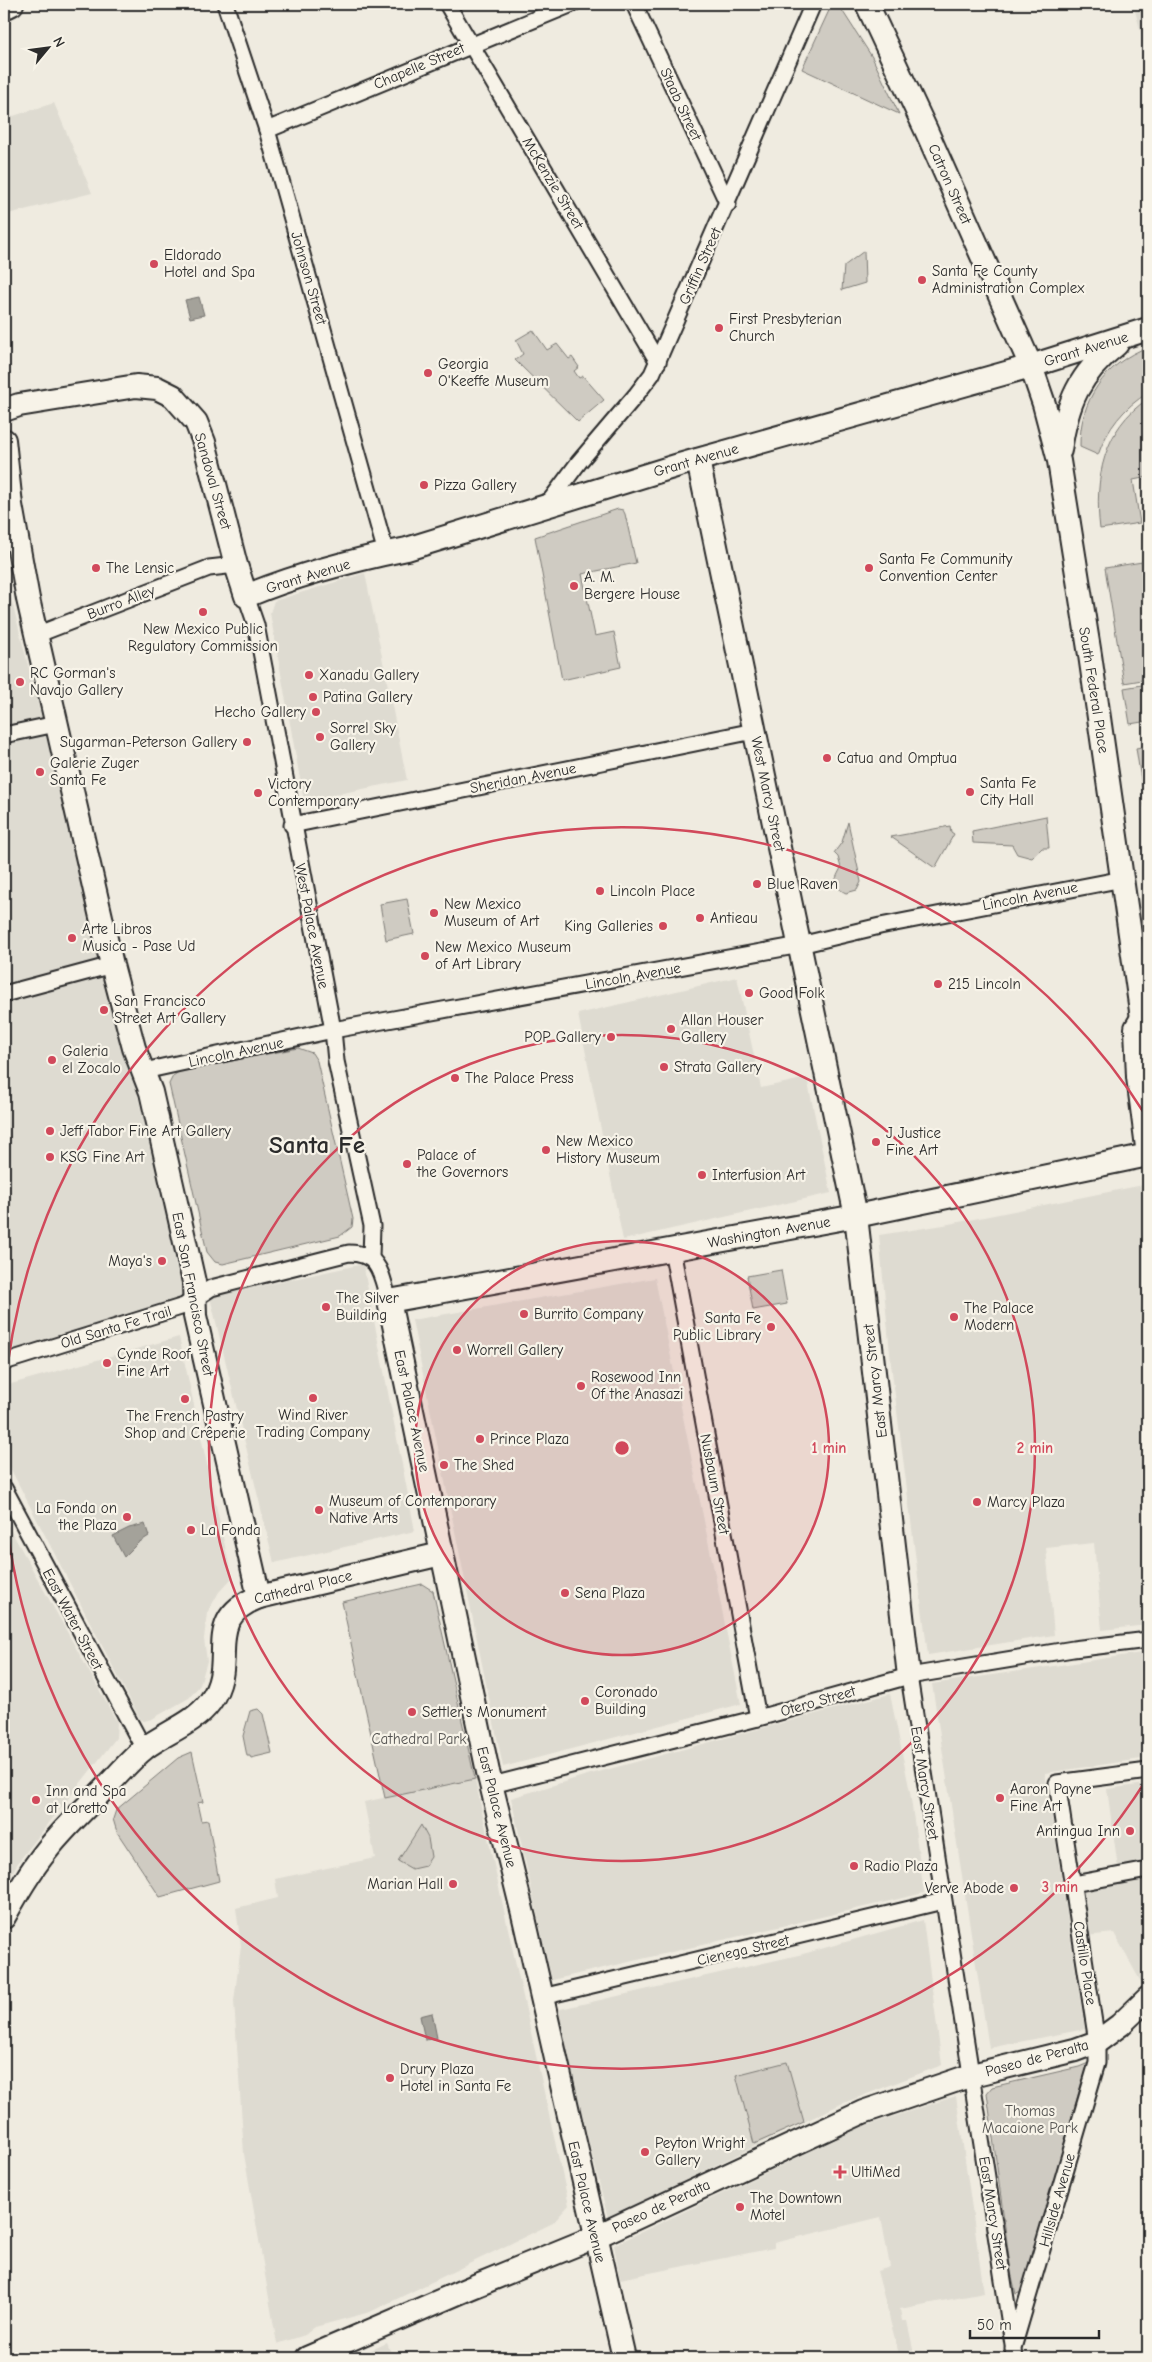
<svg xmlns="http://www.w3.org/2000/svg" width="1152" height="2362" font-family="'Comic Neue',sans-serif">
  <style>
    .built { fill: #dedbd1 }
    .green { fill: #cfcbc2; stroke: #7d7b76 }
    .water { fill: #a4a29a; stroke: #74726e }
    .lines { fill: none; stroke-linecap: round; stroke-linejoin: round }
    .street-casing { stroke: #2b2b2b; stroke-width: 19 }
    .secondary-casing { stroke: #2b2b2b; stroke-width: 26 }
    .street { stroke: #f7f3e8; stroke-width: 15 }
    .secondary { stroke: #f7f3e8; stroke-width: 22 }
    .ring { fill: none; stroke: #d1495b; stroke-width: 2.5 }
    .poi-dot { fill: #d1495b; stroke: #f7f3e8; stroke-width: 2 }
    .labels { text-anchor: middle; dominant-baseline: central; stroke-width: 4.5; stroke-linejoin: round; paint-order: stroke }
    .street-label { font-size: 15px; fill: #2b2b2b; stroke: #f7f3e8 }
    .poi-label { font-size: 15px; fill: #2b2b2b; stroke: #f7f3e8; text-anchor: start }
    .park-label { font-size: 15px; fill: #545351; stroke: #f7f3e8 }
    .town-label { font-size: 25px; font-weight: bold; fill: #2b2b2b; stroke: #f7f3e8 }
    .centre { fill: #d1495b; stroke: #f7f3e8; stroke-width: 2.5 }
    .ring-label { font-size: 15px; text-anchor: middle; font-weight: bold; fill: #d1495b; stroke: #f7f3e8; stroke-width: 4.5; stroke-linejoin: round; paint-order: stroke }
  </style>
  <rect width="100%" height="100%" fill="#efebe0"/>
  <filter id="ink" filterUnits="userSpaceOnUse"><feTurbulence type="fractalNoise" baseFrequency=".02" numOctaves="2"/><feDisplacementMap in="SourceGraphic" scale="10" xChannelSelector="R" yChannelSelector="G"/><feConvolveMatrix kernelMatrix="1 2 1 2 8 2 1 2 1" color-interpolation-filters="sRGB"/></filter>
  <g filter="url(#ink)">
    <!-- built -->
    <g class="built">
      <path d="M1133,4H1148V57Z"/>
      <path d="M54,103L92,193L4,215V119Z"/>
      <path d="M365,573L407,780L304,801L270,613L274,601Z"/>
      <path d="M8,586L184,1278L182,1300L4,1352V587Z"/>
      <path d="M737,977L761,1088L807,1078L831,1193L623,1240L578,1014Z"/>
      <path d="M1148,1184V1625L1102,1630L1094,1543L1046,1548L1054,1635L928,1655L891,1364L879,1235L944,1225Z"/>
      <path d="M363,1264L415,1531L274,1563L210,1297Z"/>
      <path d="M655,1278L741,1704L503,1767L412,1320Z"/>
      <path d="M179,1337L232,1578L219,1592L207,1613L204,1639L207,1661L200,1685L189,1698L152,1719L144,1721L140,1719L4,1456V1386Z"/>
      <path d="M4,1518L117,1722L116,1738L19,1861L4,1887Z"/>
      <path d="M1148,1652V1758L1045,1773L1085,2029L989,2048L932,1684Z"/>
      <path d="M890,1694L910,1792L924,1893L552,1980L511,1798L587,1775Z"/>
      <path d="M475,1779L569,2205L553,2223L370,2312L315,2327L305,2335L277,2344L244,2154L234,2001L241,1946L236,1908L278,1898L275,1879L375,1858L364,1802Z"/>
      <path d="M1146,1784L1148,1864L1118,1868L1107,1789Z"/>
      <path d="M1148,1877V1979L1142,1984L1114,1933L1086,1936L1079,1887Z"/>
      <path d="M923,1920L942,2065L841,2104L608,2218L556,2010L803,1954Z"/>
      <path d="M956,2096L984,2293L900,2309L902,2321H907L915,2358H900L877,2271L890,2267L881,2217L774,2243V2248L620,2279L614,2245L862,2127Z"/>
      <path d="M387,2343L393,2358H353Z"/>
    </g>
    <!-- green -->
    <g class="green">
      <path d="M832,4H838L872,57L899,114L802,69Z"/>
      <path d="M864,251L865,283L842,290L844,266Z"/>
      <path d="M533,330L547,350L557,344L569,359L572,357L579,367L574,371L579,378L583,376L604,400L578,422L515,360L523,354L516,340Z"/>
      <path d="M1148,347V393C1124,407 1107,429 1098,455L1080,447C1079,401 1105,363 1148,347Z"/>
      <path d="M1148,399V477L1133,480L1140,523L1100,529C1094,480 1103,428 1148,399Z"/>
      <path d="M618,509L623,510L625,514L636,563L582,574L595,636L614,632L621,667L562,680L535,537Z"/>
      <path d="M1142,562L1148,605V679L1124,683L1105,568Z"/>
      <path d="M1148,684V721L1130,724L1124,688Z"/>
      <path d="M1148,746V824L1136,748Z"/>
      <path d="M1046,816L1049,848H1042L1032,858L1017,854L1012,845L973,843L972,831Z"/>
      <path d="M848,822L861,882L857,890L846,893C831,886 835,879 841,868L838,857L834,853L842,842Z"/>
      <path d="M950,826L951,832L954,834L935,868L891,837Z"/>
      <path d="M407,899L414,934L386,940L380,904Z"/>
      <path d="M298,1048L312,1053L317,1061L353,1219L352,1227L340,1236L223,1264L215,1262L207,1252L169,1084L173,1076L180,1071Z"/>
      <path d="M781,1270L787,1304L753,1310L747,1276Z"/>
      <path d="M422,1584L433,1591L475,1779L385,1798L342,1602Z"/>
      <path d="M258,1709L263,1714L272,1753L251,1758L250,1756H247L243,1736L250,1711Z"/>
      <path d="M192,1752L203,1802L197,1803L201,1821L208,1820L219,1881L160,1897L117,1832L113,1819L116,1810L178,1758Z"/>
      <path d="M421,1825L428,1838L431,1857L425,1866L412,1869L398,1861Z"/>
      <path d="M787,2062L804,2122L754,2144L736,2075Z"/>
      <path d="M1091,2062L1090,2070L1082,2081L1022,2292L1016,2294L1011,2272L987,2093L992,2087L1079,2067Z"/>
    </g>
    <!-- water -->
    <g class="water">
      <path d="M199,297L204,315L190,318L185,300Z"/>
      <path d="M145,1524L149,1536L138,1543L124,1557L113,1536L129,1528Z"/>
      <path d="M432,2013L437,2038L425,2040L420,2016Z"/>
    </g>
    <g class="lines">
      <!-- street casing -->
      <g class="street-casing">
        <g id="street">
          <path d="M225,4L267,130L386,553"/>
          <path d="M447,4L658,362"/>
          <path d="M634,4L728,204"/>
          <path d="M267,130L572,4"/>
          <path d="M547,505L579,462L636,395L652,374L813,4"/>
          <path d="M246,596L256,625L333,1030L336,1061L372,1226L371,1257"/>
          <path d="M36,635L209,568L236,565"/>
          <path d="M4,735L56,724"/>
          <path d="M292,825L754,731"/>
          <path d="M4,994L112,965"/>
          <path d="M144,1071L333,1030L800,945L880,926L1123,879"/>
          <path d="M672,1249L758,1718"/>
          <path d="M4,1362L184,1306L211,1288L349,1253C381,1253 381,1276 389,1301"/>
          <path d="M4,1488L144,1749"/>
          <path d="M909,1676L1013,2344"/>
          <path d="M492,1785L758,1718L909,1676L1073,1649L1148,1640"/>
          <path d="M1073,1884L1148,1870"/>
          <path d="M542,1997L943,1901"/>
          <path d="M1014,2358L1013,2348L1097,2063V2042L1057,1783L1148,1771"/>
        </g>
      </g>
      <!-- secondary casing -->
      <g class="secondary-casing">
        <g id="secondary">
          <path d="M867,4L926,130L1031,366L1044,404L1059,461L1090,655L1142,1018L1148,1026"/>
          <path d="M4,8L12,4"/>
          <path d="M4,410L19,405L136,386L157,388L173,396L196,422L204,442L236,565L246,596C297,575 353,560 407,549L679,465L1031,366L1148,329"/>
          <path d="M4,440L11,505L28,599L112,965L134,1048L151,1092L194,1282L195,1316L259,1597"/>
          <path d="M1060,450C1067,403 1079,374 1117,344"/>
          <path d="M698,460L856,1216L909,1676"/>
          <path d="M1142,1018L1136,1028L1138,1077L1148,1155"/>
          <path d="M4,1917C17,1894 30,1871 47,1850C65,1827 87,1807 107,1786C119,1774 131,1759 145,1748C165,1733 195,1723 210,1702C240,1661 199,1620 259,1597L441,1554"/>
          <path d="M307,2358L470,2288L595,2237L863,2112L972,2075L1075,2050L1097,2042L1120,2025L1148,1998"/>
          <path d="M624,2358L524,1918L488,1772L389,1301L856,1216L1148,1155"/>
        </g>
      </g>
      <!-- street -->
      <use href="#street" class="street"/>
      <!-- secondary -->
      <use href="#secondary" class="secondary"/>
    </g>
  </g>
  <!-- distance rings -->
  <circle cx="622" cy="1448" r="207" fill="#d1495b" fill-opacity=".12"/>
  <g class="ring">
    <circle cx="622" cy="1448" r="207"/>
    <circle cx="622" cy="1448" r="413"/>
    <path d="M1148 1777A620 620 0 0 1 4 1497M4 1399A620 620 0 0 1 1148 1119"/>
  </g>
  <!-- markers -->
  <g class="poi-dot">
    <circle cx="154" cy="264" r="5"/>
    <circle cx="922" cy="280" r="5"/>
    <circle cx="719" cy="328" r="5"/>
    <circle cx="428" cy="373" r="5"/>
    <circle cx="424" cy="485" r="5"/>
    <circle cx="96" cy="568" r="5"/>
    <circle cx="869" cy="568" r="5"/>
    <circle cx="574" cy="586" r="5"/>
    <circle cx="203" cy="612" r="5"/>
    <circle cx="309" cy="675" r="5"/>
    <circle cx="20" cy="682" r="5"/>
    <circle cx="313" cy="697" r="5"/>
    <circle cx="316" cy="712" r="5"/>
    <circle cx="320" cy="737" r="5"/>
    <circle cx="247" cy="742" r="5"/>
    <circle cx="827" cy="758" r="5"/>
    <circle cx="40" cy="772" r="5"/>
    <circle cx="970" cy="792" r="5"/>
    <circle cx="258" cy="793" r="5"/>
    <circle cx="757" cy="884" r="5"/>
    <circle cx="600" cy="891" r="5"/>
    <circle cx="434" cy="913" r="5"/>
    <circle cx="700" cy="918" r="5"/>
    <circle cx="663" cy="926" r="5"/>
    <circle cx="72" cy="938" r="5"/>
    <circle cx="425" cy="956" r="5"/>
    <circle cx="938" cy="984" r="5"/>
    <circle cx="749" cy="993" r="5"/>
    <circle cx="104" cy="1010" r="5"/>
    <circle cx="671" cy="1029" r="5"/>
    <circle cx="611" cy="1037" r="5"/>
    <circle cx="52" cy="1060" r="5"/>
    <circle cx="664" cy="1067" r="5"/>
    <circle cx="455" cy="1078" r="5"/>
    <circle cx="50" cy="1131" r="5"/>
    <circle cx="876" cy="1142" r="5"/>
    <circle cx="546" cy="1150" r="5"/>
    <circle cx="50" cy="1157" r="5"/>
    <circle cx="407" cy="1164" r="5"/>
    <circle cx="702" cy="1175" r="5"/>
    <circle cx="162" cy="1261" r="5"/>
    <circle cx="326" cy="1307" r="5"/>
    <circle cx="524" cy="1314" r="5"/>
    <circle cx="954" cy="1317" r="5"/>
    <circle cx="771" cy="1327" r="5"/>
    <circle cx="457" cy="1350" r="5"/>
    <circle cx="107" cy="1363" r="5"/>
    <circle cx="581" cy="1386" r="5"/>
    <circle cx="313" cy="1398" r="5"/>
    <circle cx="185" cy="1399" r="5"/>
    <circle cx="480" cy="1439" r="5"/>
    <circle cx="444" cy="1465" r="5"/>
    <circle cx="977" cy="1502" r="5"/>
    <circle cx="319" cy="1510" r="5"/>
    <circle cx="127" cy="1517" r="5"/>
    <circle cx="191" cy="1530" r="5"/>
    <circle cx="565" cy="1593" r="5"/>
    <circle cx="585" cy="1701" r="5"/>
    <circle cx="412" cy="1712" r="5"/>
    <circle cx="1000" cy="1798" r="5"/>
    <circle cx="36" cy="1800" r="5"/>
    <circle cx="1130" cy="1831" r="5"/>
    <circle cx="854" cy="1866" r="5"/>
    <circle cx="453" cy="1884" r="5"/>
    <circle cx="1014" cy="1888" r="5"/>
    <circle cx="390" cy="2078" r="5"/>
    <circle cx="645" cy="2152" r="5"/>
    <path d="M837.5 2164.5h5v5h5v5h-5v5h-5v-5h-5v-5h5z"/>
    <circle cx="740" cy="2207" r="5"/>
  </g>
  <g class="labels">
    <!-- street labels -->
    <g class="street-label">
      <text transform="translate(419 66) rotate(-23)">Chapelle Street</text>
      <text transform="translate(681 104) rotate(65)">Staab Street</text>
      <text transform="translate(553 183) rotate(59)">McKenzie Street</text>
      <text transform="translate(950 184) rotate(66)">Catron Street</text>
      <text transform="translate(700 266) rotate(-66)">Griffin Street</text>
      <text transform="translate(309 278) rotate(74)">Johnson Street</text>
      <text transform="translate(1086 349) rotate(-17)">Grant Avenue</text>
      <text transform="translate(696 460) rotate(-16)">Grant Avenue</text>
      <text transform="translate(213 481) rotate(74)">Sandoval Street</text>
      <text transform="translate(308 576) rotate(-17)">Grant Avenue</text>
      <text transform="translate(121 602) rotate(-21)">Burro Alley</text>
      <text transform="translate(1094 690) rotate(81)">South Federal Place</text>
      <text transform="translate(523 778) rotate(-11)">Sheridan Avenue</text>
      <text transform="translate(768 794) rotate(78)">West Marcy Street</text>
      <text transform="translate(1030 896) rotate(-11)">Lincoln Avenue</text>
      <text transform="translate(312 926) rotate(79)">West Palace Avenue</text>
      <text transform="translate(633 976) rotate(-10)">Lincoln Avenue</text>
      <text transform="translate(236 1052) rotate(-12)">Lincoln Avenue</text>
      <text transform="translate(769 1232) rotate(-10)">Washington Avenue</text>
      <text transform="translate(193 1294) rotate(79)">East San Francisco Street</text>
      <text transform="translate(116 1327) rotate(-17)">Old Santa Fe Trail</text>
      <text transform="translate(875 1381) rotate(-97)">East Marcy Street</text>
      <text transform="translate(412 1411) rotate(78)">East Palace Avenue</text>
      <text transform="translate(715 1484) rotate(79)">Nusbaum Street</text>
      <text transform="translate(303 1587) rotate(-14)">Cathedral Place</text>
      <text transform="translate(73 1619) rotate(62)">East Water Street</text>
      <text transform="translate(818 1701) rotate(-16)">Otero Street</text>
      <text transform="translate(925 1783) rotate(81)">East Marcy Street</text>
      <text transform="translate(497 1807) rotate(76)">East Palace Avenue</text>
      <text transform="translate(743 1950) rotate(-13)">Cienega Street</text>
      <text transform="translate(1085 1963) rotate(81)">Castillo Place</text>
      <text transform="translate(1037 2058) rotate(-15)">Paseo de Peralta</text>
      <text transform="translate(1057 2200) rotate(-74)">Hillside Avenue</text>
      <text transform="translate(587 2202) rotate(77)">East Palace Avenue</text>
      <text transform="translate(661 2206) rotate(-25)">Paseo de Peralta</text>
      <text transform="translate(993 2213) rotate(81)">East Marcy Street</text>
    </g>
    <!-- poi labels -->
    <g class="poi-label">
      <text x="164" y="255">Eldorado<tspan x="164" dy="17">Hotel and Spa</tspan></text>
      <text x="932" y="271">Santa Fe County<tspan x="932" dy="17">Administration Complex</tspan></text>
      <text x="729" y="319">First Presbyterian<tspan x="729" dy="17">Church</tspan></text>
      <text x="438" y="364">Georgia<tspan x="438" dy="17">O'Keeffe Museum</tspan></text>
      <text x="434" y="485">Pizza Gallery</text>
      <text x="879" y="559">Santa Fe Community<tspan x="879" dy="17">Convention Center</tspan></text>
      <text x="106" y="568">The Lensic</text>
      <text x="584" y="577">A. M.<tspan x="584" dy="17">Bergere House</tspan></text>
      <text x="203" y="629" text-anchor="middle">New Mexico Public<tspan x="203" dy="17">Regulatory Commission</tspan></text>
      <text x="30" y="673">RC Gorman's<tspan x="30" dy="17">Navajo Gallery</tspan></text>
      <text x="319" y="675">Xanadu Gallery</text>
      <text x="323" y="697">Patina Gallery</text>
      <text x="306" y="712" text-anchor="end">Hecho Gallery</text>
      <text x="330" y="728">Sorrel Sky<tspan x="330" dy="17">Gallery</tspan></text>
      <text x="237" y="742" text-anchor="end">Sugarman-Peterson Gallery</text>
      <text x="837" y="758">Catua and Omptua</text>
      <text x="50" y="763">Galerie Zuger<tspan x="50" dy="17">Santa Fe</tspan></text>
      <text x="980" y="783">Santa Fe<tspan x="980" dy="17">City Hall</tspan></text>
      <text x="268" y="784">Victory<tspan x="268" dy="17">Contemporary</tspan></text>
      <text x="767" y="884">Blue Raven</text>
      <text x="610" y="891">Lincoln Place</text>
      <text x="444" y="904">New Mexico<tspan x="444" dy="17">Museum of Art</tspan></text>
      <text x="710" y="918">Antieau</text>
      <text x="653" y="926" text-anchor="end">King Galleries</text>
      <text x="82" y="929">Arte Libros<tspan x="82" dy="17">Musica - Pase Ud</tspan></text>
      <text x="435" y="947">New Mexico Museum<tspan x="435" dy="17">of Art Library</tspan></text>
      <text x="948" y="984">215 Lincoln</text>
      <text x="759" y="993">Good Folk</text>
      <text x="114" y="1001">San Francisco<tspan x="114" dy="17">Street Art Gallery</tspan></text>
      <text x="681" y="1020">Allan Houser<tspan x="681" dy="17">Gallery</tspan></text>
      <text x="601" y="1037" text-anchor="end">POP Gallery</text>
      <text x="62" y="1051">Galeria<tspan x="62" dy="17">el Zocalo</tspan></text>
      <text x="674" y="1067">Strata Gallery</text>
      <text x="465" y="1078">The Palace Press</text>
      <text x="60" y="1131">Jeff Tabor Fine Art Gallery</text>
      <text x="886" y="1133">J Justice<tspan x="886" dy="17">Fine Art</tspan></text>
      <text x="556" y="1141">New Mexico<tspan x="556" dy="17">History Museum</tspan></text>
      <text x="417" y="1155">Palace of<tspan x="417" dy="17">the Governors</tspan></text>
      <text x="60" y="1157">KSG Fine Art</text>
      <text x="712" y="1175">Interfusion Art</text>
      <text x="152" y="1261" text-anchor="end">Maya's</text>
      <text x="336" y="1298">The Silver<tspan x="336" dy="17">Building</tspan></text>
      <text x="964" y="1308">The Palace<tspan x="964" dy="17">Modern</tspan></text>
      <text x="534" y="1314">Burrito Company</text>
      <text x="761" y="1318" text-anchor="end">Santa Fe<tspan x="761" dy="17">Public Library</tspan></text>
      <text x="467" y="1350">Worrell Gallery</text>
      <text x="117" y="1354">Cynde Roof<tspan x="117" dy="17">Fine Art</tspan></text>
      <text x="591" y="1377">Rosewood Inn<tspan x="591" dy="17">Of the Anasazi</tspan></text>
      <text x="313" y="1415" text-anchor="middle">Wind River<tspan x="313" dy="17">Trading Company</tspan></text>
      <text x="185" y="1416" text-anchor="middle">The French Pastry<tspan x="185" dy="17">Shop and Crêperie</tspan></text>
      <text x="490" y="1439">Prince Plaza</text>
      <text x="454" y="1465">The Shed</text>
      <text x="329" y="1501">Museum of Contemporary<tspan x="329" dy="17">Native Arts</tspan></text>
      <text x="987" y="1502">Marcy Plaza</text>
      <text x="117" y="1508" text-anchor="end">La Fonda on<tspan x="117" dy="17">the Plaza</tspan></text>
      <text x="201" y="1530">La Fonda</text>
      <text x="575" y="1593">Sena Plaza</text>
      <text x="595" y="1692">Coronado<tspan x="595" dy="17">Building</tspan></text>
      <text x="422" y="1712">Settler's Monument</text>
      <text x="1010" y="1789">Aaron Payne<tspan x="1010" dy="17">Fine Art</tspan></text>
      <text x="46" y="1791">Inn and Spa<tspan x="46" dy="17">at Loretto</tspan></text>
      <text x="1120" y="1831" text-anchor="end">Antingua Inn</text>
      <text x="864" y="1866">Radio Plaza</text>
      <text x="443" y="1884" text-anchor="end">Marian Hall</text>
      <text x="1004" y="1888" text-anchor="end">Verve Abode</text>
      <text x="400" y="2069">Drury Plaza<tspan x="400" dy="17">Hotel in Santa Fe</tspan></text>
      <text x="655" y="2143">Peyton Wright<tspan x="655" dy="17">Gallery</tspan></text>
      <text x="851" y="2172">UltiMed</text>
      <text x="750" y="2198">The Downtown<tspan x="750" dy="17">Motel</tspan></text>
    </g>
    <!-- park labels -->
    <g class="park-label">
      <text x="419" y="1739">Cathedral Park</text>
      <text x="1030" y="2111">Thomas<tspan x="1030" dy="17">Macaione Park</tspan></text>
    </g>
    <!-- town labels -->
    <g class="town-label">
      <text x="317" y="1144">Santa Fe</text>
    </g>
  </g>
  <circle cx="622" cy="1448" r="8" class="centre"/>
  <g class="ring-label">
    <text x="829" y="1453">1 min</text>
    <text x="1035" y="1453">2 min</text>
    <text x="1060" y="1892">3 min</text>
  </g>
  <!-- margin -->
  <rect width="1152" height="2362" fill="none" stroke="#f7f3e8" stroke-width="20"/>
  <rect x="10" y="10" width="1132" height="2342" fill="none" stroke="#2b2b2b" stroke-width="2" filter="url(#ink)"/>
  <!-- north arrow -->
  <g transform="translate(48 48) rotate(61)" stroke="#f7f3e8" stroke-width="4" paint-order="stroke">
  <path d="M0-4L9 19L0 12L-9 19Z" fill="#2b2b2b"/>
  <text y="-8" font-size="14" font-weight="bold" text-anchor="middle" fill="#2b2b2b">N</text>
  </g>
  <!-- scale -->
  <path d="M970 2330v8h129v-8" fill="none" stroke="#2b2b2b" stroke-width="2.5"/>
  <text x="977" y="2330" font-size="15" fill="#2b2b2b" stroke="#f7f3e8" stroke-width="4" paint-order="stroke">50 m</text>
</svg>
